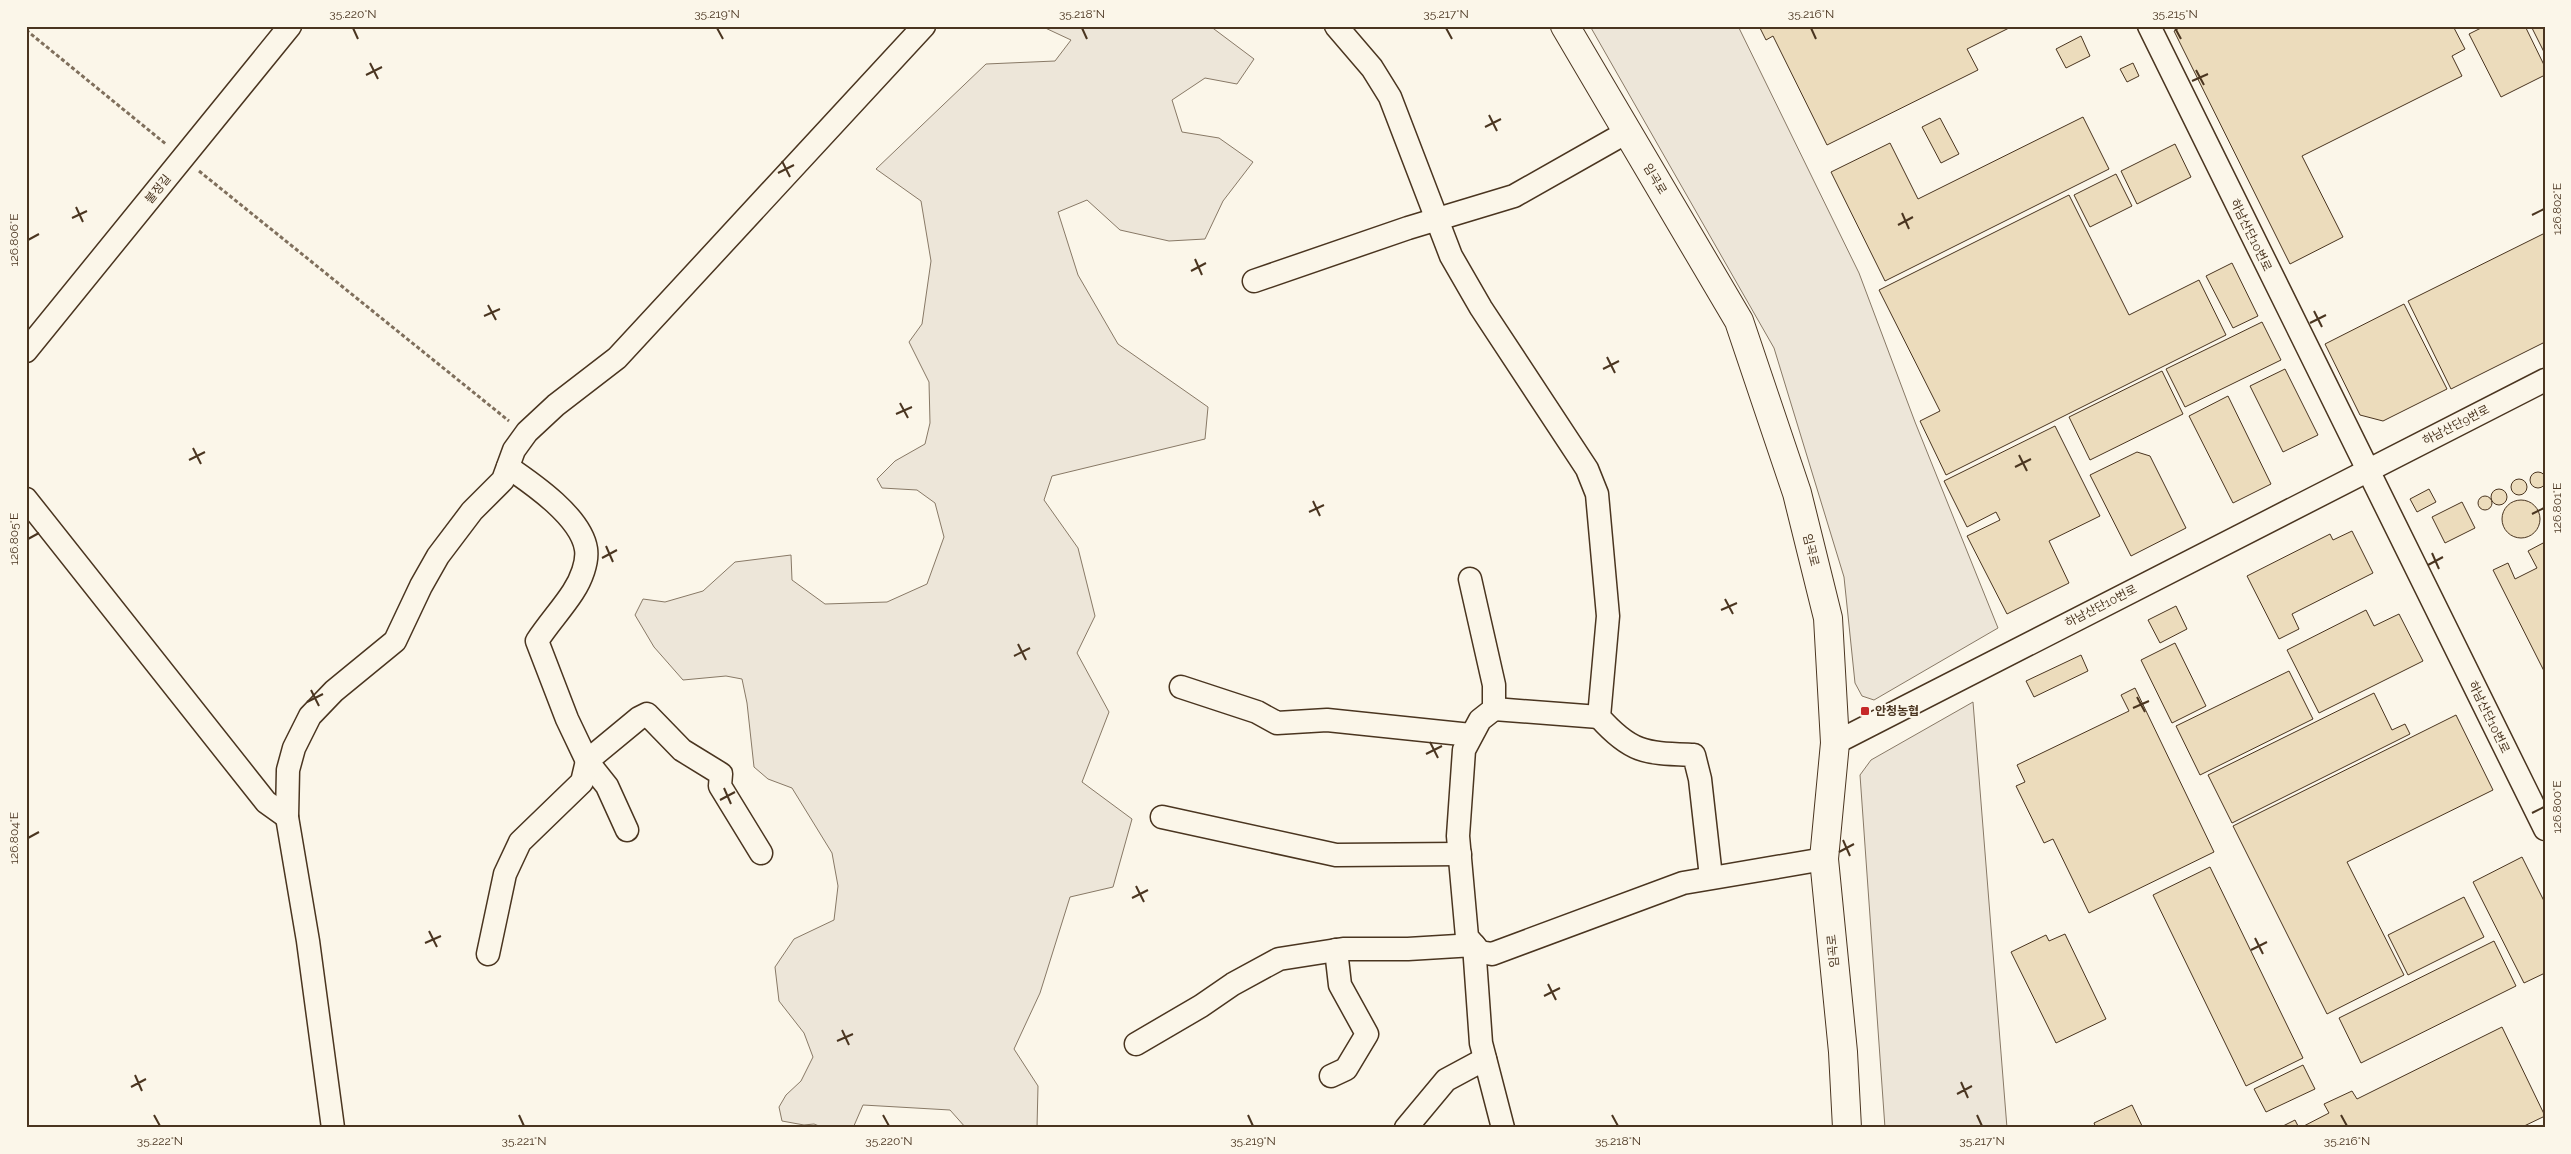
<svg xmlns="http://www.w3.org/2000/svg" width="2571" height="1154" font-family="Raleway,'Noto Sans KR',sans-serif">
  <style>
    .green { fill: #ede6d9; stroke: #887966 }
    .building { fill: #ecdcbc; stroke: #4a3520 }
    .lines { fill: none; stroke-linecap: round; stroke-linejoin: round }
    .minor-casing { stroke: #4a3520; stroke-width: 25 }
    .major-casing { stroke: #4a3520; stroke-width: 30 }
    .path { stroke: #7f6f5c; stroke-width: 3; stroke-dasharray: 4 2.5; stroke-linecap: butt }
    .minor { stroke: #fbf6e9; stroke-width: 22 }
    .major { stroke: #fbf6e9; stroke-width: 28 }
    .ticks { fill: none; stroke: #4a3520; stroke-width: 2 }
    .poi-dot { fill: #c62828; stroke: #fbf6e9; stroke-width: 2 }
    .labels { text-anchor: middle; dominant-baseline: central; stroke-width: 4; stroke-linejoin: round; paint-order: stroke }
    .street-label { font-size: 12px; fill: #4a3520; stroke: #fbf6e9 }
    .poi-label { font-size: 12px; font-weight: bold; fill: #4a3520; stroke: #fbf6e9; text-anchor: start }
    .neatline { fill: none; stroke: #4a3520; stroke-width: 2 }
    .ticks-label { font-size: 12px; text-anchor: middle; fill: #4a3520 }
  </style>
  <rect width="100%" height="100%" fill="#fbf6e9"/>
  <!-- green -->
  <g class="green">
    <path d="M1041,26H1210L1254,59L1237,84L1205,78L1172,100L1182,132L1219,138L1253,162L1223,201L1205,239L1169,241L1120,230L1087,200L1058,212L1078,275L1118,344L1208,407L1205,439L1052,476L1044,500L1078,548L1095,616L1077,653L1109,712L1082,782L1132,819L1113,887L1070,897L1040,993L1014,1049L1038,1086L1037,1128H966L950,1110L863,1105L853,1128H824L814,1124L804,1125L782,1121L779,1107L786,1095L801,1081L813,1057L804,1033L779,1001L775,967L794,939L834,920L838,886L832,853L792,788L768,779L754,767L747,703L742,679L726,676L683,680L654,647L635,615L643,599L665,602L703,591L735,562L791,555L792,580L825,604L887,602L927,584L944,537L935,503L917,490L882,488L877,479L895,461L925,444L930,423L929,382L909,342L922,324L931,261L921,201L876,169L986,64L1055,61L1071,40Z"/>
    <path d="M1590,26H1738L1859,273L1915,422L1998,628L1874,700L1862,696L1855,683L1844,577L1774,348Z"/>
    <path d="M1973,702L2007,1128H1885L1860,775L1871,760Z"/>
  </g>
  <!-- building -->
  <g class="building">
    <path d="M1759,26H2013L1967,49L1978,70L1827,145L1773,36L1766,40Z"/>
    <path d="M2183,26H2453L2465,49L2452,56L2462,76L2302,156L2343,237L2290,264L2174,31Z"/>
    <path d="M2485,26H2525L2545,67V75L2501,97L2469,34Z"/>
    <path d="M2531,26H2545V54Z"/>
    <path d="M2081,36L2090,56L2066,68L2056,49Z"/>
    <path d="M2133,63L2139,76L2127,82L2120,69Z"/>
    <path d="M2083,117L2109,169L1885,281L1831,172L1890,143L1918,199Z"/>
    <path d="M1940,118L1959,154L1941,163L1922,127Z"/>
    <path d="M2175,144L2191,177L2137,204L2121,171Z"/>
    <path d="M2116,174L2132,206L2090,227L2074,195Z"/>
    <path d="M2069,195L2129,315L2199,280L2226,335L1946,475L1920,421L1940,411L1879,290Z"/>
    <path d="M2545,233V342L2451,389L2408,301Z"/>
    <path d="M2232,263L2258,316L2233,328L2206,276Z"/>
    <path d="M2404,304L2447,389L2383,421L2360,415L2325,344Z"/>
    <path d="M2262,322L2281,360L2185,407L2166,369Z"/>
    <path d="M2285,369L2318,435L2283,452L2250,386Z"/>
    <path d="M2162,371L2183,414L2090,460L2069,417Z"/>
    <path d="M2228,396L2271,484L2233,503L2189,416Z"/>
    <path d="M2055,426L2100,516L2049,541L2069,583L2007,614L1967,536L2000,520L1996,512L1967,527L1944,481Z"/>
    <path d="M2137,452L2150,456L2186,528L2131,556L2090,475Z"/>
    <circle cx="2538" cy="480" r="8"/>
    <circle cx="2519" cy="487" r="8"/>
    <path d="M2429,489L2436,502L2417,512L2410,499Z"/>
    <circle cx="2499" cy="497" r="8"/>
    <circle cx="2485" cy="503" r="7"/>
    <circle cx="2521" cy="519" r="19"/>
    <path d="M2462,502L2475,528L2445,543L2432,517Z"/>
    <path d="M2352,531L2373,573L2292,614L2299,629L2279,639L2247,576L2330,534L2333,540Z"/>
    <path d="M2545,542V673L2493,570L2508,563L2515,579L2537,568L2528,551Z"/>
    <path d="M2176,606L2187,629L2160,643L2148,620Z"/>
    <path d="M2366,610L2374,626L2399,614L2423,661L2319,713L2287,650Z"/>
    <path d="M2175,643L2206,706L2172,723L2141,660Z"/>
    <path d="M2081,655L2088,671L2034,697L2026,681Z"/>
    <path d="M2289,671L2313,719L2200,775L2176,726Z"/>
    <path d="M2135,688L2214,852L2089,913L2053,839L2044,843L2016,786L2025,782L2017,765L2129,711L2121,695Z"/>
    <path d="M2374,693L2392,730L2405,724L2410,734L2232,823L2208,775Z"/>
    <path d="M2456,715L2493,790L2347,862L2404,975L2327,1014L2233,826Z"/>
    <path d="M2522,857L2545,903V973L2524,983L2473,882Z"/>
    <path d="M2210,867L2303,1058L2246,1086L2153,895Z"/>
    <path d="M2464,897L2484,937L2408,975L2388,935Z"/>
    <path d="M2065,934L2106,1019L2056,1043L2011,952L2046,935L2049,941Z"/>
    <path d="M2494,941L2516,986L2361,1063L2339,1018Z"/>
    <path d="M2502,1027L2545,1116L2520,1128H2300L2329,1113L2324,1104L2352,1091L2357,1099Z"/>
    <path d="M2303,1065L2315,1089L2266,1112L2254,1089Z"/>
    <path d="M2132,1105L2143,1128H2096L2094,1123Z"/>
    <path d="M2295,1120L2299,1128H2279Z"/>
  </g>
  <g class="lines">
    <!-- minor casing -->
    <g class="minor-casing">
      <g id="minor">
        <path d="M1336,26L1372,68L1390,97L1451,256L1481,308L1587,469L1597,494L1608,616L1599,717C1632,754 1646,753 1694,755L1700,779L1711,877"/>
        <path d="M2149,26L2545,829"/>
        <path d="M1254,281L1408,228L1514,196L1627,132"/>
        <path d="M26,351L290,26"/>
        <path d="M508,467C533,484 581,517 586,549C588,562 581,580 573,592C562,609 548,624 537,641L567,719L587,761L607,786L627,830"/>
        <path d="M26,499L266,802L287,817"/>
        <path d="M1470,579L1494,685V709L1480,720L1464,750L1458,836L1467,937L1480,952L1492,954L1683,883L1824,859"/>
        <path d="M1181,687L1257,712L1277,723L1327,720L1471,735"/>
        <path d="M1494,709L1599,717"/>
        <path d="M1835,743L2545,380"/>
        <path d="M1162,817L1336,855L1460,854"/>
        <path d="M488,954L505,874L520,842L582,782L587,761L639,718L647,714L682,750L721,774L720,786L761,853"/>
        <path d="M1136,1044L1201,1006L1233,984L1279,959L1343,949H1408L1474,945L1481,1043L1503,1128"/>
        <path d="M1331,1076L1346,1069L1367,1034L1340,985L1336,950"/>
        <path d="M333,1128L308,941L287,817L288,770L294,748L310,716L334,691L395,641L421,586L438,556L472,511L503,480L514,450L527,432L556,405L617,358L924,26"/>
        <path d="M1406,1128L1446,1080L1485,1059"/>
      </g>
    </g>
    <!-- major casing -->
    <g class="major-casing">
      <path id="major" d="M1565,26L1739,321L1797,493L1828,618L1835,743L1824,859L1843,1052L1847,1128"/>
    </g>
    <!-- path -->
    <g class="path">
      <path d="M26,30L167,145"/>
      <path d="M199,171L509,421"/>
    </g>
    <!-- minor -->
    <use href="#minor" class="minor"/>
    <!-- major -->
    <use href="#major" class="major"/>
  </g>
  <!-- ticks -->
  <path class="ticks" d="M353,28L358,39M717,28L723,39M1082,28L1087,39M1446,28L1452,39M1811,28L1816,39M2175,28L2181,39M370,63L378,79M2196,70L2204,85M366,75L382,67M2192,81L2208,74M1489,115L1497,131M1485,127L1501,119M782,161L790,177M778,173L794,165M76,207L83,222M1902,213L1909,229M2532,215L2544,209M72,218L87,211M1898,225L1913,217M28,240L39,234M1195,259L1202,275M1191,271L1206,263M488,305L496,320M2314,311L2322,327M484,316L500,309M2310,323L2326,315M1607,357L1615,373M1603,369L1619,361M900,403L908,418M896,414L912,407M193,448L201,464M2019,455L2027,471M189,460L205,452M2015,467L2031,459M1313,501L1320,516M1309,512L1324,505M2532,514L2544,508M28,539L39,533M606,546L613,562M2432,553L2439,569M602,558L617,550M2428,565L2443,557M1725,599L1733,614M1721,610L1737,603M1018,644L1026,660M1014,656L1030,648M311,690L319,706M2137,697L2145,712M307,702L323,694M2133,708L2149,701M1430,742L1438,758M1426,754L1442,746M724,788L731,804M720,800L735,792M2532,813L2544,807M28,838L39,832M1843,840L1850,856M1839,852L1854,844M1136,886L1144,902M1132,898L1148,890M429,931L437,947M2255,938L2263,954M425,943L441,936M2251,950L2267,942M1548,984L1556,1000M1544,996L1560,988M842,1030L849,1045M837,1041L853,1034M135,1075L142,1091M1961,1082L1968,1098M131,1087L146,1079M1957,1094L1972,1086M154,1115L160,1126M519,1115L524,1126M883,1115L889,1126M1248,1115L1253,1126M1612,1115L1618,1126M1977,1115L1982,1126M2341,1115L2347,1126"/>
  <!-- markers -->
  <rect class="poi-dot" x="1860" y="706" width="10" height="10" rx="2.5"/>
  <g class="labels">
    <!-- street labels -->
    <g class="street-label">
      <text transform="translate(1655 179) rotate(59)">임곡로</text>
      <text transform="translate(158 189) rotate(-51)">불정길</text>
      <text transform="translate(2251 235) rotate(64)">하남산단10번로</text>
      <text transform="translate(2456 425) rotate(-27)">하남산단9번로</text>
      <text transform="translate(1811 550) rotate(76)">임곡로</text>
      <text transform="translate(2101 606) rotate(-27)">하남산단10번로</text>
      <text transform="translate(2489 717) rotate(64)">하남산단10번로</text>
      <text transform="translate(1833 951) rotate(-96)">임곡로</text>
    </g>
    <!-- poi labels -->
    <g class="poi-label">
      <text x="1875" y="711">안청농협</text>
    </g>
  </g>
  <!-- border -->
  <rect width="2571" height="1154" fill="none" stroke="#fbf6e9" stroke-width="55"/>
  <rect x="28" y="28" width="2516" height="1098" class="neatline"/>
  <g class="ticks-label">
    <text x="353" y="18">35.220°N</text>
    <text x="717" y="18">35.219°N</text>
    <text x="1082" y="18">35.218°N</text>
    <text x="1446" y="18">35.217°N</text>
    <text x="1811" y="18">35.216°N</text>
    <text x="2175" y="18">35.215°N</text>
    <text transform="translate(2557 209) rotate(-90)" y="4">126.802°E</text>
    <text transform="translate(14 240) rotate(-90)" y="4">126.806°E</text>
    <text transform="translate(2557 508) rotate(-90)" y="4">126.801°E</text>
    <text transform="translate(14 539) rotate(-90)" y="4">126.805°E</text>
    <text transform="translate(2557 807) rotate(-90)" y="4">126.800°E</text>
    <text transform="translate(14 838) rotate(-90)" y="4">126.804°E</text>
    <text x="160" y="1145">35.222°N</text>
    <text x="524" y="1145">35.221°N</text>
    <text x="889" y="1145">35.220°N</text>
    <text x="1253" y="1145">35.219°N</text>
    <text x="1618" y="1145">35.218°N</text>
    <text x="1982" y="1145">35.217°N</text>
    <text x="2347" y="1145">35.216°N</text>
  </g>
</svg>
